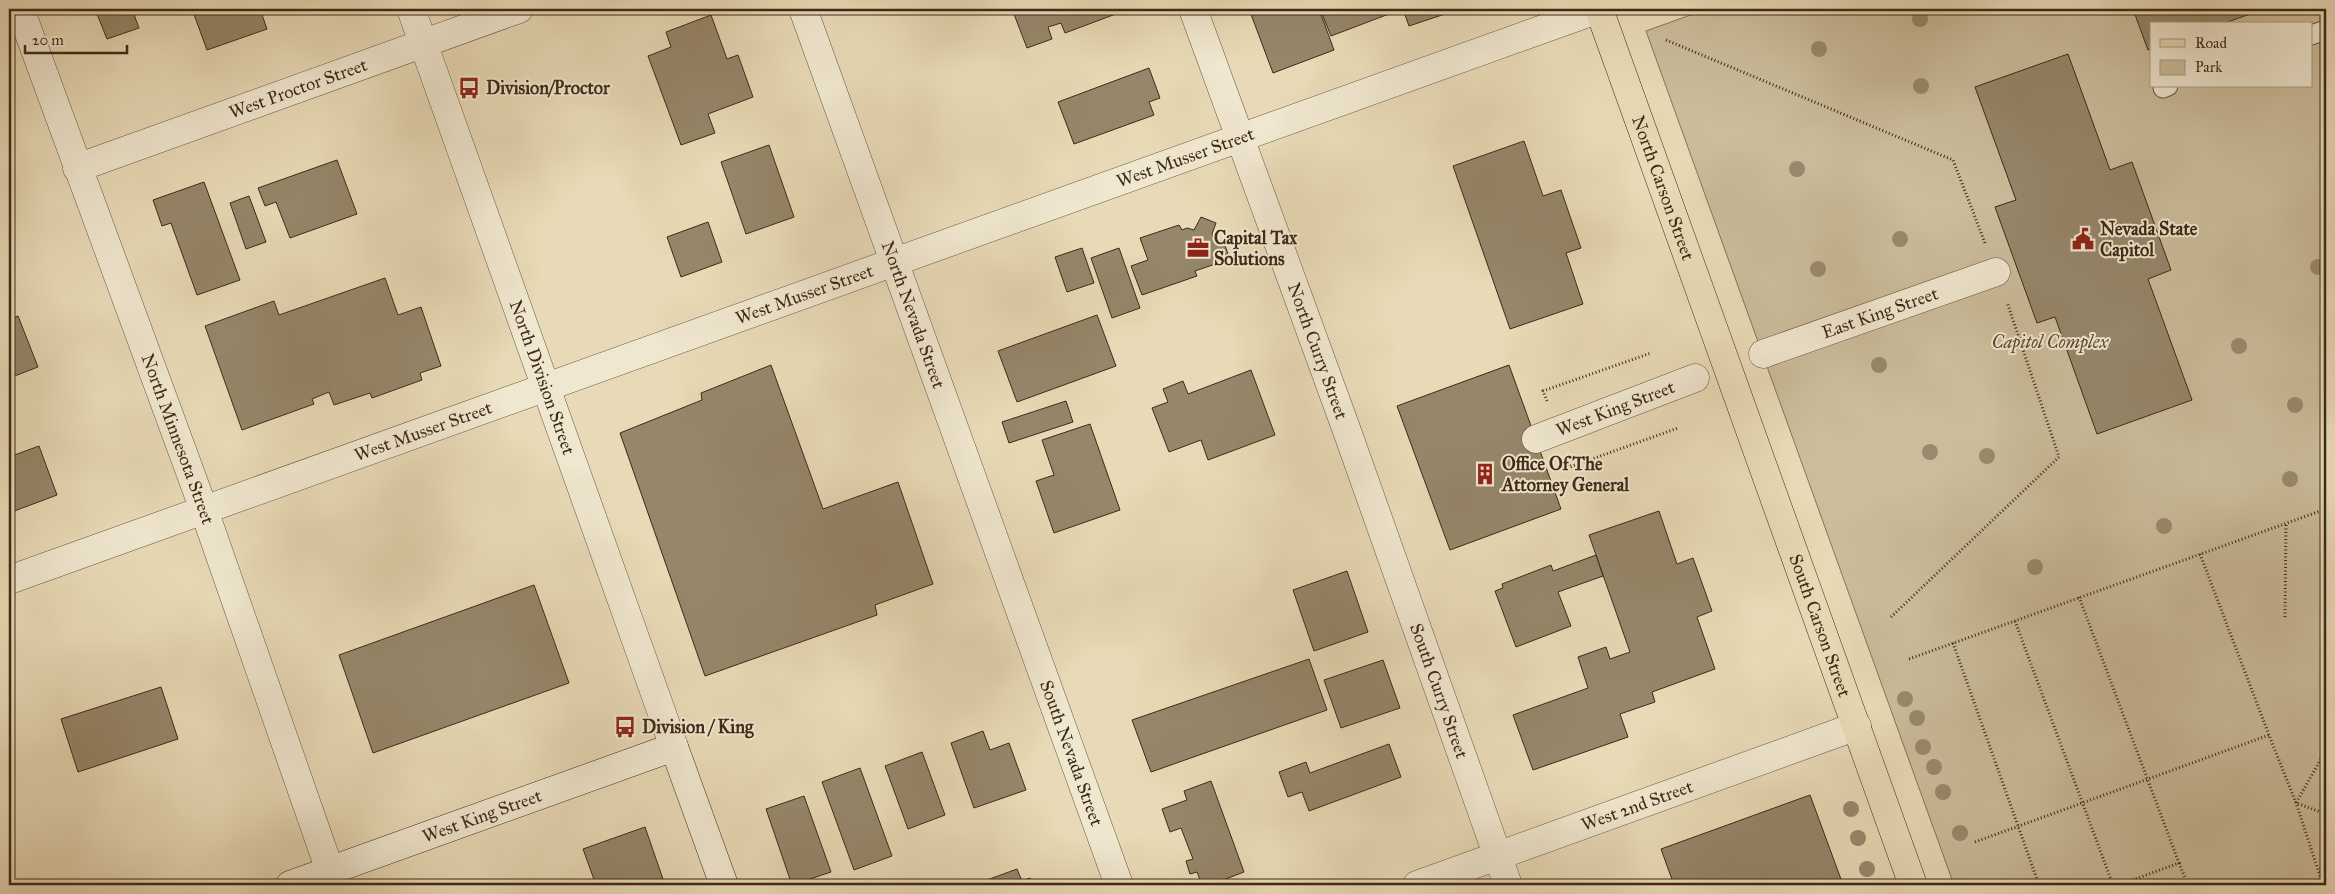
<svg xmlns="http://www.w3.org/2000/svg" width="2335" height="894" font-family="'IM FELL Great Primer',serif">
  <style>
    .green { fill: #cbbc9b; stroke: #847359; fill-rule: evenodd }
    .building { fill: #96866a; stroke: #3e2a17 }
    .lines { fill: none; stroke-linecap: round; stroke-linejoin: round }
    .lane-casing { stroke: #68563f; stroke-width: 21 }
    .street-casing { stroke: #68563f; stroke-width: 29 }
    .secondary-casing { stroke: #3e2a17; stroke-width: 29 }
    .primary-casing { stroke: #3e2a17; stroke-width: 29 }
    .path { stroke: #3e2a17; stroke-width: 3; stroke-dasharray: 1 2.5; stroke-linecap: butt }
    .lane { stroke: #f0e7d0; stroke-width: 19 }
    .street { stroke: #f0e7d0; stroke-width: 28 }
    .secondary { stroke: #f0e7d0; stroke-width: 28 }
    .primary { stroke: #e8dab6; stroke-width: 28 }
    .tree { fill: #9a896d }
    .labels { text-anchor: middle; dominant-baseline: central; stroke-width: 4; stroke-linejoin: round; paint-order: stroke }
    .street-label { font-size: 18px; fill: #3e2a17; stroke: #f0e7d0 }
    .poi-label { font-size: 18px; font-weight: bold; fill: #3e2a17; stroke: #f0e7d0; text-anchor: start }
    .park-label { font-size: 18px; font-style: italic; fill: #5a4731; stroke: #f0e7d0 }
  </style>
  <rect width="100%" height="100%" fill="#e8dab6"/>
  <filter id="stains"><feTurbulence type="fractalNoise" baseFrequency=".004" numOctaves="4"/><feColorMatrix values="0 0 0 0 .2 0 0 0 0 .09 0 0 0 0 .02 0 0 0 .5 -.17"/></filter>
  <radialGradient id="worn" r=".72"><stop offset=".6" stop-color="#630" stop-opacity="0"/><stop offset="1" stop-color="#630" stop-opacity=".3"/></radialGradient>
  <!-- green -->
  <path class="green" d="M1707,9H2326V885H1954L1646,31ZM2151,24H2311V86H2151Z"/>
  <!-- building -->
  <g class="building">
    <path d="M95,9H132L139,28L107,39Z"/>
    <path d="M192,9H260L267,29L207,50Z"/>
    <path d="M1012,9H1129L1065,33L1061,23L1048,27L1052,39L1027,48Z"/>
    <path d="M1249,9H1319L1334,50L1273,73Z"/>
    <path d="M1320,9H1402L1331,36Z"/>
    <path d="M1403,9H1460L1409,26Z"/>
    <path d="M2133,9H2264L2222,24H2151V49L2148,50Z"/>
    <path d="M711,15L727,59L738,55L753,97L708,114L715,133L681,145L648,56L671,47L666,32Z"/>
    <path d="M2068,54L2110,170L2132,162L2171,270L2148,279L2192,400L2097,434L2055,317L2037,323L1995,207L2016,200L1975,87Z"/>
    <path d="M1149,68L1160,98L1149,102L1154,115L1074,144L1058,102Z"/>
    <path d="M1524,141L1543,196L1561,190L1581,248L1566,253L1583,304L1510,329L1453,166Z"/>
    <path d="M769,145L794,217L746,234L721,162Z"/>
    <path d="M337,160L357,214L290,238L276,202L265,206L258,188Z"/>
    <path d="M204,182L240,280L197,295L171,223L162,226L153,200Z"/>
    <path d="M249,196L266,242L246,249L230,203Z"/>
    <path d="M1201,217L1216,223L1212,234L1215,243L1223,240L1228,254L1219,257L1221,262L1195,271L1197,276L1142,295L1131,266L1148,260L1140,238L1179,225L1182,230L1187,228L1194,230Z"/>
    <path d="M708,222L722,262L681,277L667,237Z"/>
    <path d="M1082,248L1094,283L1067,292L1055,257Z"/>
    <path d="M1119,248L1140,308L1112,318L1091,258Z"/>
    <path d="M385,278L398,315L421,307L441,366L420,373L422,380L372,398L370,393L334,405L329,392L312,399L314,404L242,430L205,326L274,301L279,315Z"/>
    <path d="M1097,315L1116,366L1017,402L998,351Z"/>
    <path d="M18,316L38,367L12,377L9,367V319Z"/>
    <path d="M771,365L823,509L898,482L933,584L875,605L877,615L705,676L620,433L702,400L701,393Z"/>
    <path d="M1509,365L1561,509L1450,550L1397,406Z"/>
    <path d="M1251,370L1275,435L1208,460L1201,440L1169,452L1152,408L1168,402L1163,389L1183,381L1188,394Z"/>
    <path d="M1066,401L1073,422L1009,443L1002,422Z"/>
    <path d="M1090,424L1120,510L1054,533L1036,481L1054,475L1042,440Z"/>
    <path d="M39,446L57,495L9,513V457Z"/>
    <path d="M1659,511L1677,564L1693,558L1712,611L1697,617L1715,669L1652,692L1655,702L1620,714L1628,737L1533,770L1513,715L1588,688L1578,657L1606,647L1610,659L1630,652L1589,535Z"/>
    <path d="M1596,555L1603,576L1558,592L1571,626L1516,647L1495,591L1503,588L1502,584L1551,565L1553,571Z"/>
    <path d="M1347,571L1368,632L1314,651L1293,590Z"/>
    <path d="M534,585L569,683L373,753L339,655Z"/>
    <path d="M1309,659L1327,710L1151,772L1132,720Z"/>
    <path d="M1383,660L1400,708L1341,728L1324,680Z"/>
    <path d="M161,687L178,739L78,772L61,719Z"/>
    <path d="M983,731L990,750L1009,743L1026,790L974,808L951,743Z"/>
    <path d="M1389,744L1401,777L1309,811L1302,792L1288,797L1279,772L1306,762L1310,773Z"/>
    <path d="M922,752L945,815L908,829L885,766Z"/>
    <path d="M860,768L892,856L854,870L822,782Z"/>
    <path d="M1211,781L1244,872L1210,885H1202L1197,872L1190,874L1186,861L1193,859L1181,828L1170,832L1162,809L1187,800L1184,791Z"/>
    <path d="M1810,795L1842,882L1833,885H1674L1661,849Z"/>
    <path d="M804,796L831,872L792,885L766,809Z"/>
    <path d="M645,827L665,885H596L583,849Z"/>
    <path d="M1017,869L1022,881L1030,878L1032,885H989L987,880Z"/>
  </g>
  <g class="lines">
    <!-- lane casing -->
    <g class="lane-casing">
      <g id="lane">
        <path d="M2311,35L2326,30"/>
        <path d="M2163,88L2168,86"/>
      </g>
    </g>
    <!-- street casing -->
    <g class="street-casing">
      <g id="street">
        <path id="s1" d="M20,9L204,510L335,885"/>
        <path id="s2" d="M411,9L674,747"/>
        <path id="s3" d="M803,9L1119,885"/>
        <path id="s4" d="M1193,9L1347,431L1508,885"/>
        <path id="s5" d="M77,168L519,9"/>
        <path id="s6" d="M1763,354L1996,272"/>
        <path id="s7" d="M1536,439L1695,378"/>
        <path id="s8" d="M9,580L1599,9"/>
        <path id="s9" d="M1417,885L1857,726"/>
      </g>
    </g>
    <!-- secondary casing -->
    <g class="secondary-casing">
      <g id="secondary">
        <path id="s10" d="M290,885L674,747L724,885"/>
      </g>
    </g>
    <!-- primary casing -->
    <g class="primary-casing">
      <g id="primary">
        <path id="s11" d="M1599,9L1913,885"/>
      </g>
    </g>
    <!-- path -->
    <g class="path">
      <path d="M1666,40L1953,160L1985,243"/>
      <path d="M1547,401L1543,391L1651,353"/>
      <path d="M1568,461L1570,467L1678,428"/>
      <path d="M2200,554L2269,735"/>
      <path d="M2079,597L2179,863L2119,885"/>
      <path d="M1891,617L2059,457L2007,302"/>
      <path d="M2285,617L2286,523"/>
      <path d="M2015,621L2113,885"/>
      <path d="M1953,643L2039,885"/>
      <path d="M1909,659L2326,509"/>
      <path d="M2326,750L2296,803L2326,814"/>
      <path d="M1975,842L2269,735L2296,803L2323,885"/>
      <path d="M2179,863L2188,885"/>
    </g>
    <!-- lane -->
    <use href="#lane" class="lane"/>
    <!-- street -->
    <use href="#street" class="street"/>
    <!-- secondary -->
    <use href="#secondary" class="secondary"/>
    <!-- primary -->
    <use href="#primary" class="primary"/>
  </g>
  <!-- trees -->
  <g class="tree">
    <circle cx="1920" cy="19" r="8"/>
    <circle cx="1819" cy="49" r="8"/>
    <circle cx="1921" cy="86" r="8"/>
    <circle cx="1797" cy="169" r="8"/>
    <circle cx="1900" cy="239" r="8"/>
    <circle cx="2318" cy="267" r="8"/>
    <circle cx="1818" cy="269" r="8"/>
    <circle cx="2239" cy="346" r="8"/>
    <circle cx="1879" cy="365" r="8"/>
    <circle cx="2295" cy="405" r="8"/>
    <circle cx="1930" cy="452" r="8"/>
    <circle cx="1987" cy="456" r="8"/>
    <circle cx="2290" cy="479" r="8"/>
    <circle cx="2164" cy="526" r="8"/>
    <circle cx="2035" cy="567" r="8"/>
    <circle cx="1905" cy="699" r="8"/>
    <circle cx="1917" cy="718" r="8"/>
    <circle cx="1923" cy="747" r="8"/>
    <circle cx="1934" cy="767" r="8"/>
    <circle cx="1943" cy="792" r="8"/>
    <circle cx="1851" cy="809" r="8"/>
    <circle cx="1960" cy="833" r="8"/>
    <circle cx="1858" cy="838" r="8"/>
    <circle cx="1867" cy="869" r="8"/>
  </g>
  <!-- icons -->
  <defs>
    <g id="bus-bare" transform="scale(1.725)"><path d="M-5-6H5V4H4V6H2V4H-2V6H-4V4H-5ZM-3.5-4V0h7V-4ZM-3.5 1.2v1.5H-2V1.2ZM2 1.2v1.5H3.5V1.2Z" fill="#8f2418" stroke="#f0e7d0" stroke-width="2.5" paint-order="stroke"/></g>
    <g id="civic-bare" transform="scale(1.725)"><path d="M-.6-6.5H3V-4.5H.6V-3L4-1V1h2V6H-6V1h2V-1L-.6-3ZM-1.2 2.5V6h2.4V2.5Z" fill="#8f2418" stroke="#f0e7d0" stroke-width="2.5" paint-order="stroke"/></g>
    <g id="office-bare" transform="scale(1.725)"><path d="M-6-3h4V-5.5h4V-3h4V5H-6ZM-1-4.5V-3h2v-1.5ZM-6 0V1H6V0Z" fill="#8f2418" stroke="#f0e7d0" stroke-width="2.5" paint-order="stroke"/></g>
    <g id="building-bare" transform="scale(1.725)"><path d="M-4-6H4V6H1V3H-1V6H-4ZM-2.5-4.3h1.7v1.8h-1.7ZM.8-4.3h1.7v1.8H.8ZM-2.5-1h1.7V.8h-1.7ZM.8-1h1.7V.8H.8Z" fill="#8f2418" stroke="#f0e7d0" stroke-width="2.5" paint-order="stroke"/></g>
  </defs>
  <g fill-rule="evenodd">
    <use href="#bus-bare" x="469" y="88"/>
    <use href="#civic-bare" x="2083" y="239"/>
    <use href="#office-bare" x="1198" y="248"/>
    <use href="#building-bare" x="1485" y="474"/>
    <use href="#bus-bare" x="625" y="727"/>
  </g>
  <g class="labels">
    <!-- street labels -->
    <g class="street-label">
      <text stroke="none"><textPath href="#s5" startOffset="235">West Proctor Street</textPath></text>
      <text stroke="none"><textPath href="#s8" startOffset="1250">West Musser Street</textPath></text>
      <text stroke="none"><textPath href="#s11" startOffset="190">North Carson Street</textPath></text>
      <text stroke="none"><textPath href="#s8" startOffset="845">West Musser Street</textPath></text>
      <text stroke="none"><textPath href="#s6" startOffset="124">East King Street</textPath></text>
      <text stroke="none"><textPath href="#s3" startOffset="325">North Nevada Street</textPath></text>
      <text stroke="none"><textPath href="#s4" startOffset="364">North Curry Street</textPath></text>
      <text stroke="none"><textPath href="#s2" startOffset="391">North Division Street</textPath></text>
      <text stroke="none"><textPath href="#s7" startOffset="85">West King Street</textPath></text>
      <text stroke="none"><textPath href="#s8" startOffset="440">West Musser Street</textPath></text>
      <text stroke="none"><textPath href="#s1" startOffset="458">North Minnesota Street</textPath></text>
      <text stroke="none"><textPath href="#s11" startOffset="655">South Carson Street</textPath></text>
      <text stroke="none"><textPath href="#s4" startOffset="725">South Curry Street</textPath></text>
      <text stroke="none"><textPath href="#s3" startOffset="791">South Nevada Street</textPath></text>
      <text stroke="none"><textPath href="#s9" startOffset="234">West 2nd Street</textPath></text>
      <text stroke="none"><textPath href="#s10" startOffset="204">West King Street</textPath></text>
    </g>
    <!-- poi labels -->
    <g class="poi-label">
      <text x="486" y="88">Division/Proctor</text>
      <text x="2100" y="229">Nevada State<tspan x="2100" dy="21">Capitol</tspan></text>
      <text x="1214" y="238">Capital Tax<tspan x="1214" dy="21">Solutions</tspan></text>
      <text x="1502" y="464">Office Of The<tspan x="1502" dy="21">Attorney General</tspan></text>
      <text x="642" y="727">Division / King</text>
    </g>
    <!-- park labels -->
    <g class="park-label">
      <text x="2050" y="342">Capitol Complex</text>
    </g>
  </g>
  <!-- margin -->
  <rect width="2335" height="894" fill="none" stroke="#e8dab6" stroke-width="30"/>
  <rect x="10" y="10" width="2315" height="874" fill="none" stroke="#3e2a17" stroke-width="2.5"/>
  <rect x="15" y="15" width="2305" height="864" fill="none" stroke="#3e2a17"/>
  <!-- legend -->
  <rect x="2150" y="22" width="162" height="65" fill="#f0e7d0" stroke="#a99b86"/>
  <rect x="2160" y="39" width="25" height="8" fill="#e8dab6" stroke="#a99b86"/>
  <text x="2195" y="48" font-size="15" fill="#3e2a17">Road</text>
  <rect x="2160" y="60" width="25" height="15" fill="#cbbc9b" stroke="#a99b86"/>
  <text x="2195" y="72" font-size="15" fill="#3e2a17">Park</text>
  <!-- scale -->
  <path d="M25 45v8h102v-8" fill="none" stroke="#3e2a17" stroke-width="2.5"/>
  <text x="32" y="45" font-size="15" fill="#3e2a17" stroke="#f0e7d0" stroke-width="4" paint-order="stroke">20 m</text>
  <rect width="100%" height="100%" filter="url(#stains)"/>
  <rect width="100%" height="100%" fill="url(#worn)"/>
</svg>
